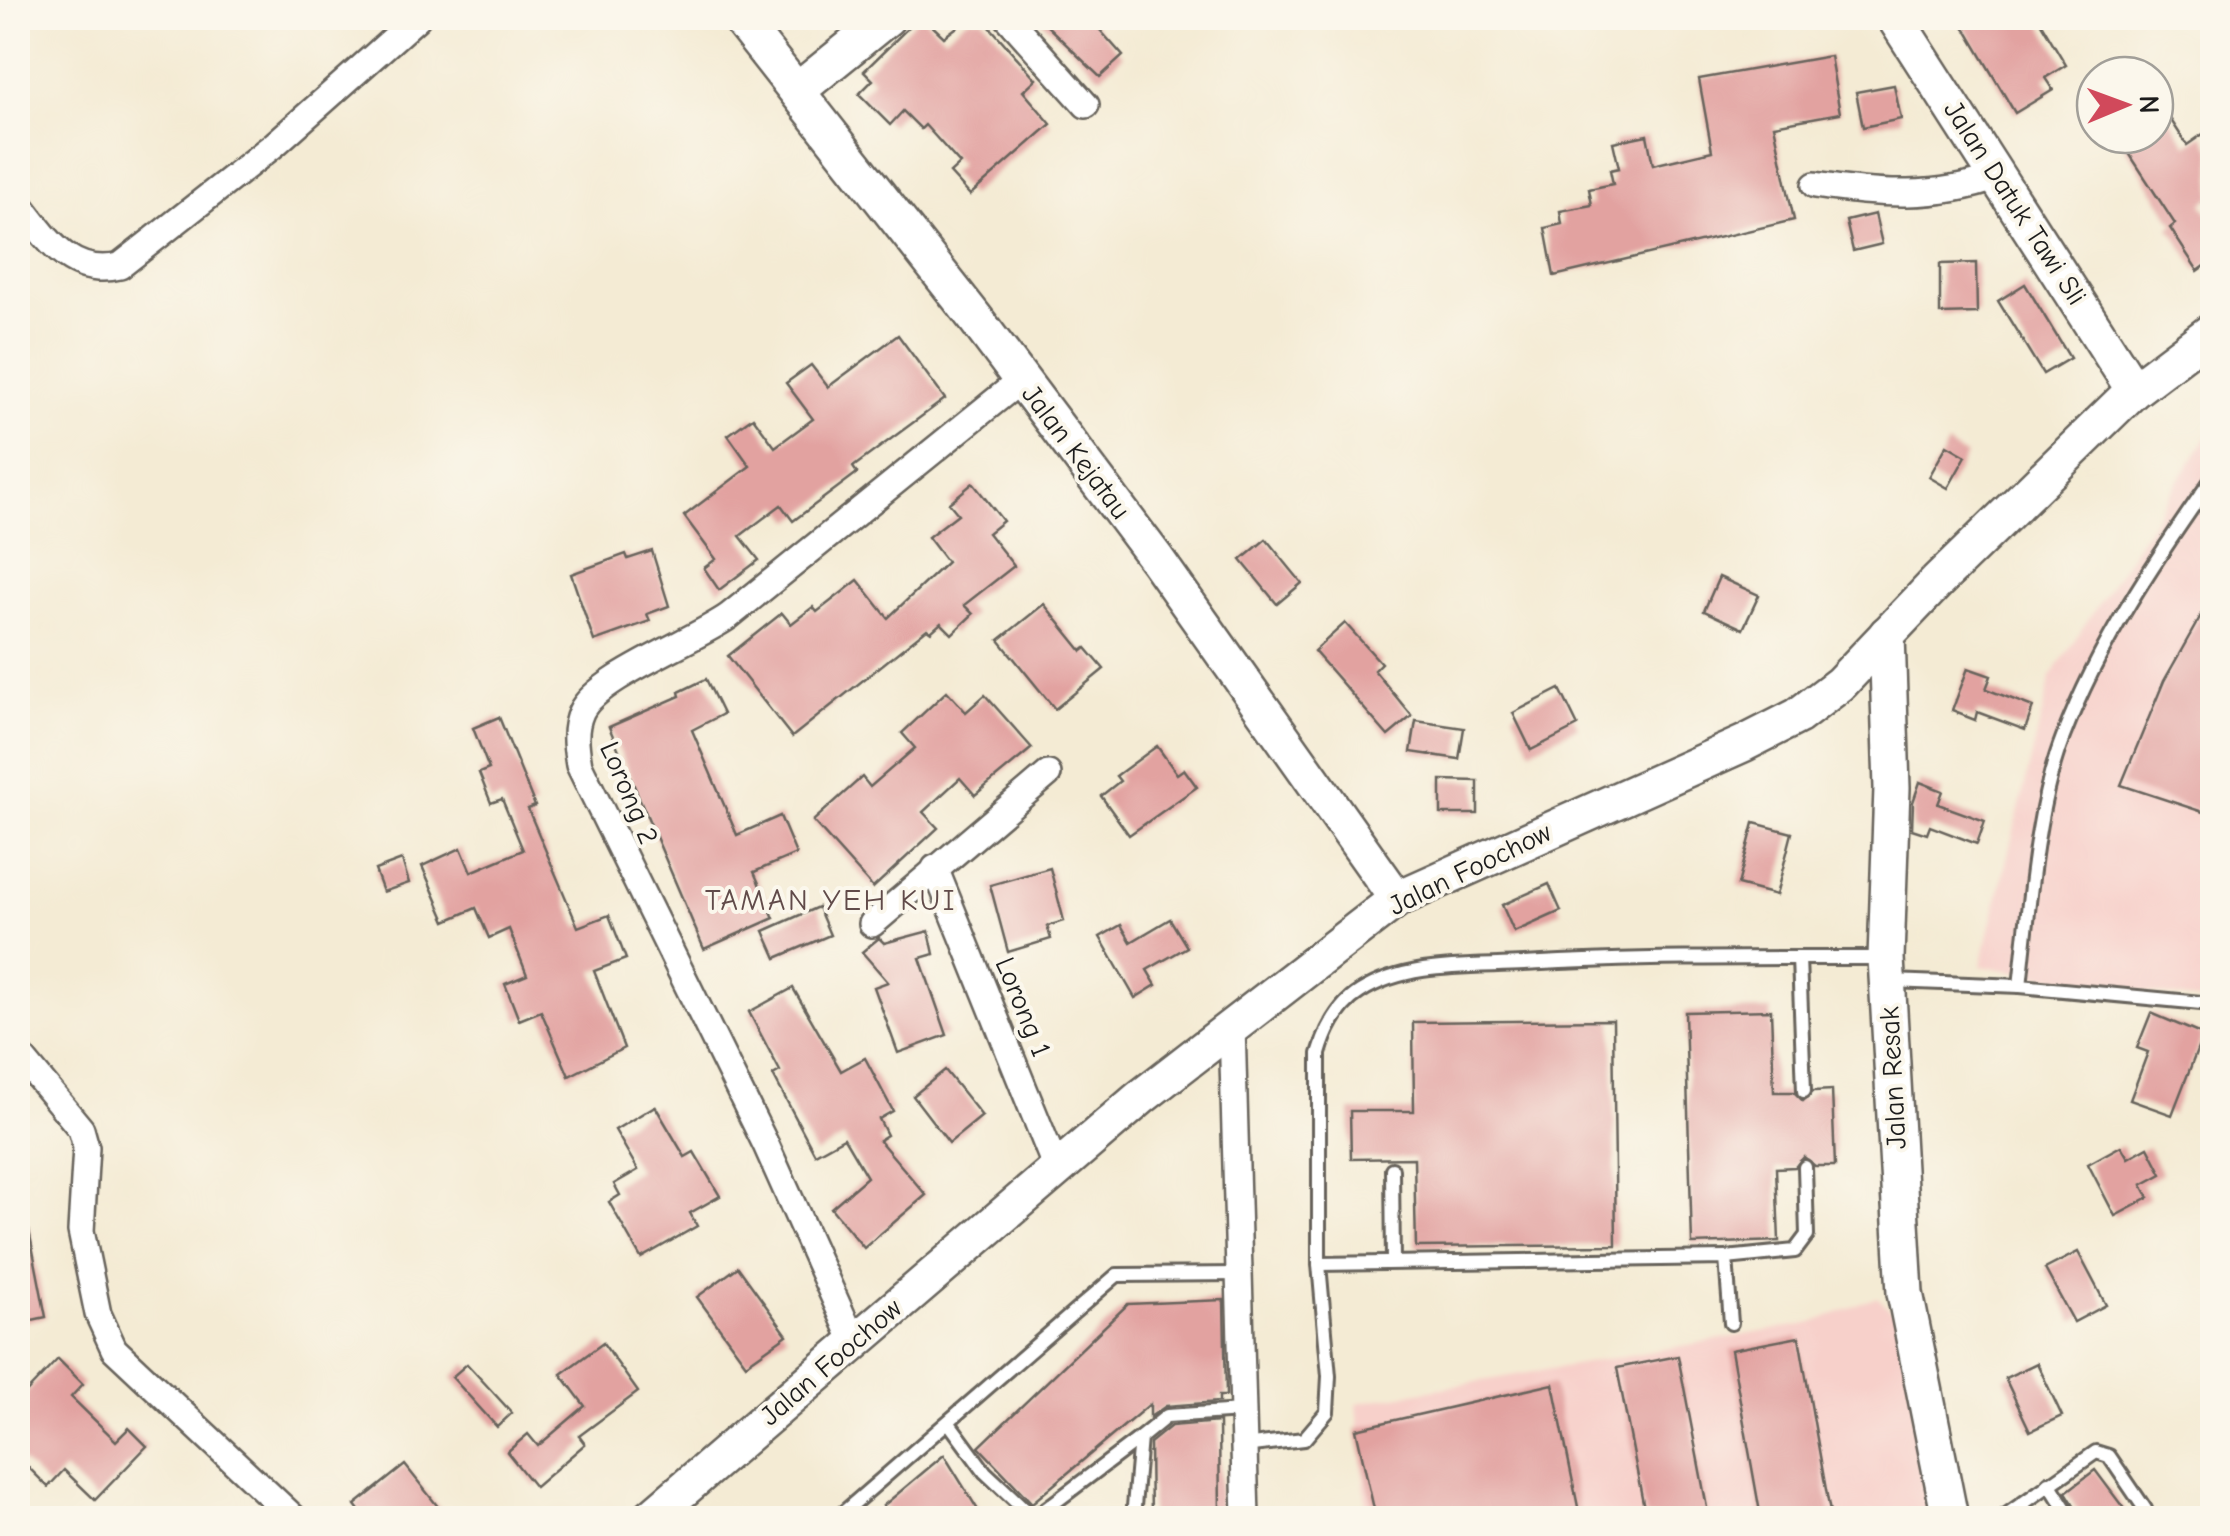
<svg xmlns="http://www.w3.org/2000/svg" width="2230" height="1536" font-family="'Comic Neue',sans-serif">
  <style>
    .built { fill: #f7d0ca }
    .building { fill: #e2a2a0 }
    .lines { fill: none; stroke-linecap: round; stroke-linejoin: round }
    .lane-casing { stroke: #68645c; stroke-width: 18 }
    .street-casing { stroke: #68645c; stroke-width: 30 }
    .secondary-casing { stroke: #68645c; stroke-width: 40 }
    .lane { stroke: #fff; stroke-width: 12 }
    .street { stroke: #fff; stroke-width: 25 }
    .secondary { stroke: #fff; stroke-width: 35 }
    .labels { text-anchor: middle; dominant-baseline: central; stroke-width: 8; stroke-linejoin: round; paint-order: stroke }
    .street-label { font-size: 28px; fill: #1c1c1c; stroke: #fbf7ec }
    .neighbourhood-label { font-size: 30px; letter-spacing: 2.5px; fill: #614b4a; stroke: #fbf7ec }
  </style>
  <rect width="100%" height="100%" fill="#fbf7ec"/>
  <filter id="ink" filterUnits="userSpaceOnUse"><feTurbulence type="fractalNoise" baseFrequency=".01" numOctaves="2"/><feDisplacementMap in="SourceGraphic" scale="20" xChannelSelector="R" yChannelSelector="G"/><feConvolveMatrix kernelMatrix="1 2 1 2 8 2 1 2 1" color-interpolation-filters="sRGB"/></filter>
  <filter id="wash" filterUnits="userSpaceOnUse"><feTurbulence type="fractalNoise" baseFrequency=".0048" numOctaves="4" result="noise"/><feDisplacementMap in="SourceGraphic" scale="40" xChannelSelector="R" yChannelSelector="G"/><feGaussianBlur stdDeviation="2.25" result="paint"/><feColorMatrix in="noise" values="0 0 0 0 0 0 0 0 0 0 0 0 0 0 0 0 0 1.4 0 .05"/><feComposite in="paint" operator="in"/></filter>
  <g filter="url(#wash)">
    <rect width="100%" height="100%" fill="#f4ebd4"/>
    <!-- built -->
    <g class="built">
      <path d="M2212,429V1003L1981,966L2051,677Z"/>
      <path d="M1877,1297L1898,1317L1938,1518H1367L1357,1403L1813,1323Z"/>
    </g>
    <g id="blocks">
      <!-- building -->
      <g class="building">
        <path d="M918,18H924L944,37L969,18H982L1036,79L1023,91L1051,124L970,195L950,173L960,164L925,125L921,129L903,111L890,125L859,94L873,80L864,71Z"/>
        <path d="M1039,18H1096L1092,21L1123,56L1100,77Z"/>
        <path d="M1959,18H2038L2066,65L2045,78L2053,90L2015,113Z"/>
        <path d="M1830,56L1840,113L1774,125L1794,220L1554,276L1545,228L1562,224L1560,211L1592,205L1589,189L1613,184L1610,170L1619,168L1613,142L1647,135L1653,165L1712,151L1699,79Z"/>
        <path d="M1894,85L1901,119L1863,127L1856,92Z"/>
        <path d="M2169,117L2187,145L2203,134L2212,150V196L2202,203L2212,219V261L2198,271L2170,228L2175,224L2125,147L2142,135H2155V126Z"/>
        <path d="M1875,214L1882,244L1853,251L1846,221Z"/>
        <path d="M1976,263L1977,313L1940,314V264Z"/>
        <path d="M2025,284L2070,358L2043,374L1998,301Z"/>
        <path d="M898,335L945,399L853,467L857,473L793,521L781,505L740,536L759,560L719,590L704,568L716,559L684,516L750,466L728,435L753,417L775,447L813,419L786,383L811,365L828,387Z"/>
        <path d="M1947,445L1966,456L1948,488L1929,477Z"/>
        <path d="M973,483L1003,521L988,533L1014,566L964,605L973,614L952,634L941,623L931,632L927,629L792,737L728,656L782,613L791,624L813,607L817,612L858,580L888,618L947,562L928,537L958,514L949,503Z"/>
        <path d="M1266,539L1302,583L1277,604L1241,560Z"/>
        <path d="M652,551L669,606L647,614L650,621L594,641L571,574L626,554L628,559Z"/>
        <path d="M1719,577L1759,595L1743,629L1704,611Z"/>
        <path d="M2212,596V815L2121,785L2164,681Z"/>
        <path d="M1044,604L1082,651L1086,648L1104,669L1055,709L999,640Z"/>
        <path d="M1345,623L1381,663L1374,670L1412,716L1388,736L1314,651Z"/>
        <path d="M1968,668L1991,676L1986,689L2033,707L2025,730L1977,712L1975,720L1952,711Z"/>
        <path d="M706,679L723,714L692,730L737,835L780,816L796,854L754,872L774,918L704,949L609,727L680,696L679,692Z"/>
        <path d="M1560,689L1578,726L1531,750L1513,713Z"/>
        <path d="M947,691L966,712L985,695L1032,748L975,795L960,778L923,812L938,828L873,888L813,821L862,777L870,787L915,748L902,733Z"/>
        <path d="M499,717L535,806L528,809L578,927L609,915L626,959L594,971L624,1048L569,1076L541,1011L519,1020L505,984L527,975L509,929L489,938L476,908L446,921L422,866L461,848L471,872L523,850L502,799L491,803L479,773L489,769L473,728Z"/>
        <path d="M1416,721L1464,728L1459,759L1411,752Z"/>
        <path d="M1157,746L1177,774L1184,769L1197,787L1129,835L1101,796L1120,781L1116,776Z"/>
        <path d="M1441,780L1478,781V814H1441Z"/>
        <path d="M1920,782L1943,791L1938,804L1985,821L1977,844L1930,826L1927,834L1912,829L1913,802Z"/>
        <path d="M1754,823L1792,833L1776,895L1738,885Z"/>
        <path d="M402,860L409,883L383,892L375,870Z"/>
        <path d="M1050,868L1064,921L1047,926L1051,939L1008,952L990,885Z"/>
        <path d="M1549,884L1561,911L1514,932L1502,905Z"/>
        <path d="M818,907L830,935L776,958L764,931Z"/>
        <path d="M1170,919L1187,947L1147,970L1156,985L1135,998L1100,937L1121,925L1131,942Z"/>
        <path d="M929,931L934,954L920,958L947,1035L898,1053L874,987L888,982L862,952L879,938L884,943Z"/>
        <path d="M793,988L841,1071L865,1058L893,1111L879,1119L887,1135L879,1140L926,1195L864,1248L831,1208L867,1177L844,1138L815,1154L773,1075L780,1071L749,1012Z"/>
        <path d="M1771,1010L1774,1092H1794L1803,1101L1814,1091L1832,1090L1835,1166H1815L1804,1157L1795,1167L1776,1168L1779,1241L1692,1244L1685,1012Z"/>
        <path d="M2151,1013L2203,1035L2172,1115L2130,1100L2148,1052L2137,1048Z"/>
        <path d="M1613,1020L1616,1245L1416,1247L1414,1158L1351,1159L1350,1111H1414L1413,1022Z"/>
        <path d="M945,1070L982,1116L949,1143L913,1096Z"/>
        <path d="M655,1106L685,1157L694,1152L720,1196L690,1213L697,1226L641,1258L609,1202L620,1195L614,1184L638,1170L615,1130Z"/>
        <path d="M2121,1146L2128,1158L2148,1147L2162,1174L2142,1185L2149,1198L2115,1216L2088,1164Z"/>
        <path d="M28,1225L46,1317L18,1323V1226Z"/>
        <path d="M2078,1252L2106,1305L2074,1322L2045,1269Z"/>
        <path d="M738,1267L787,1335L746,1364L697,1297Z"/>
        <path d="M1224,1300L1226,1396H1219V1402L1166,1406L1150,1417V1404L1032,1503L979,1447L1128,1304Z"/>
        <path d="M1799,1337L1831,1518H1761L1731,1350Z"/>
        <path d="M603,1343L638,1392L579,1436L585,1444L535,1487L507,1452L528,1434L538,1446L585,1406L561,1374Z"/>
        <path d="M1678,1356L1709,1518H1646L1617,1368Z"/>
        <path d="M58,1359L83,1384L71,1397L116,1441L129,1428L147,1446L95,1500L64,1470L48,1487L18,1457V1401Z"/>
        <path d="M2037,1363L2062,1416L2030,1431L2005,1378Z"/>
        <path d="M467,1364L512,1413L497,1427L452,1377Z"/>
        <path d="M1553,1384L1579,1512L1560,1518H1376L1356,1429Z"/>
        <path d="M1219,1422L1220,1518H1151L1150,1443L1171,1426Z"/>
        <path d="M944,1455L983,1518H893L883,1506Z"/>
        <path d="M405,1465L447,1518H365L355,1505Z"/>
        <path d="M2095,1470L2131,1518H2084L2079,1513L2066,1492Z"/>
      </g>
    </g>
  </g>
  <g filter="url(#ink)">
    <use href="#blocks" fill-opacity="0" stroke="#68645c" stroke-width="2.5"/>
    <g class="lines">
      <!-- lane casing -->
      <g class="lane-casing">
        <g id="lane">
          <path d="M1799,958L1804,1091"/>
          <path d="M1891,981L2020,986L2212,1004"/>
          <path d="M2020,986C2029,908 2035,809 2063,737C2099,643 2155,560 2212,479"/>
          <path d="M1392,1169L1393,1262"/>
          <path d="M1726,1258L1795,1251L1807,1235L1805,1167"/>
          <path d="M1319,1264L1726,1258L1731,1323"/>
          <path d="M949,1423L985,1472L1034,1518"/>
          <path d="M1243,1446L1304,1439L1327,1412L1329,1376L1319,1264V1054C1326,1030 1337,1006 1360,992C1407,962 1471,967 1524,964C1644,957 1764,958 1884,958"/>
          <path d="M2049,1483L2071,1518"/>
          <path d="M837,1518L1117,1275L1241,1274"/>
          <path d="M1034,1518L1140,1438"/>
          <path d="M1133,1518L1140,1438L1167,1416L1241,1411"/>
          <path d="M2002,1518L2096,1452L2109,1456L2145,1509L2146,1518"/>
        </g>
      </g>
      <!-- street casing -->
      <g class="street-casing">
        <g id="street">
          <path d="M1008,18L1086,105"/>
          <path d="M1815,185C1879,195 1936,199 1998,177"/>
          <path d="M18,202C46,237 69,278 120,266L275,144L417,18"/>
          <path d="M935,868L1056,1168"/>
          <path d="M872,924L1048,774"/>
          <path d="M1232,1026L1246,1518"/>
          <path d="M18,1053L81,1129L86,1147L81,1231L98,1314L114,1349L294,1518"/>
          <path d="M854,1342L766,1145L579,765C576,747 573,730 581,712C596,678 694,641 729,616L1021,380"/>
        </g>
      </g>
      <!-- secondary casing -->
      <g class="secondary-casing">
        <g id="secondary">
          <path d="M739,18L975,318L1157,560L1397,899"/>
          <path d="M1895,18L2134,390"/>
          <path d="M797,91L887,18"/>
          <path d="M1887,634L1892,788L1886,958L1905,1293L1950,1518"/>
          <path d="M650,1518L1140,1098L1397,899L1745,743L1798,716L1840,684L1937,582L2134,390L2212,331"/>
        </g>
      </g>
      <!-- lane -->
      <use href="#lane" class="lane"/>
      <!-- street -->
      <use href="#street" class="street"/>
      <!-- secondary -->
      <use href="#secondary" class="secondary"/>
    </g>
  </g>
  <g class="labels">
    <!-- street labels -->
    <g class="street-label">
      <text transform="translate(2015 203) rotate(57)">Jalan Datuk Tawi Sli</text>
      <text transform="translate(1076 452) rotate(53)">Jalan Kejatau</text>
      <text transform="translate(629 793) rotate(67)">Lorong 2</text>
      <text transform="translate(1470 869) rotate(-26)">Jalan Foochow</text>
      <text transform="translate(1023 1007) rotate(68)">Lorong 1</text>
      <text transform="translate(1893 1078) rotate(-93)">Jalan Resak</text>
      <text transform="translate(831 1362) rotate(-41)">Jalan Foochow</text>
    </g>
    <!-- neighbourhood labels -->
    <g class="neighbourhood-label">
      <text x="831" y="900">TAMAN YEH KUI</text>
    </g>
  </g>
  <!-- margin -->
  <rect width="2230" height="1536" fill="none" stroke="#fbf7ec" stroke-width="60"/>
  <!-- north arrow -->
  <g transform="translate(2125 105) rotate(89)"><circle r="48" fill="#fbf7ec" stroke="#a29f99" stroke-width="2.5"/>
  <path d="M0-8L18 38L0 25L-18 38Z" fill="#d1495b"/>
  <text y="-15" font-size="28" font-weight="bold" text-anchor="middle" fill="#1c1c1c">N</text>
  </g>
</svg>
